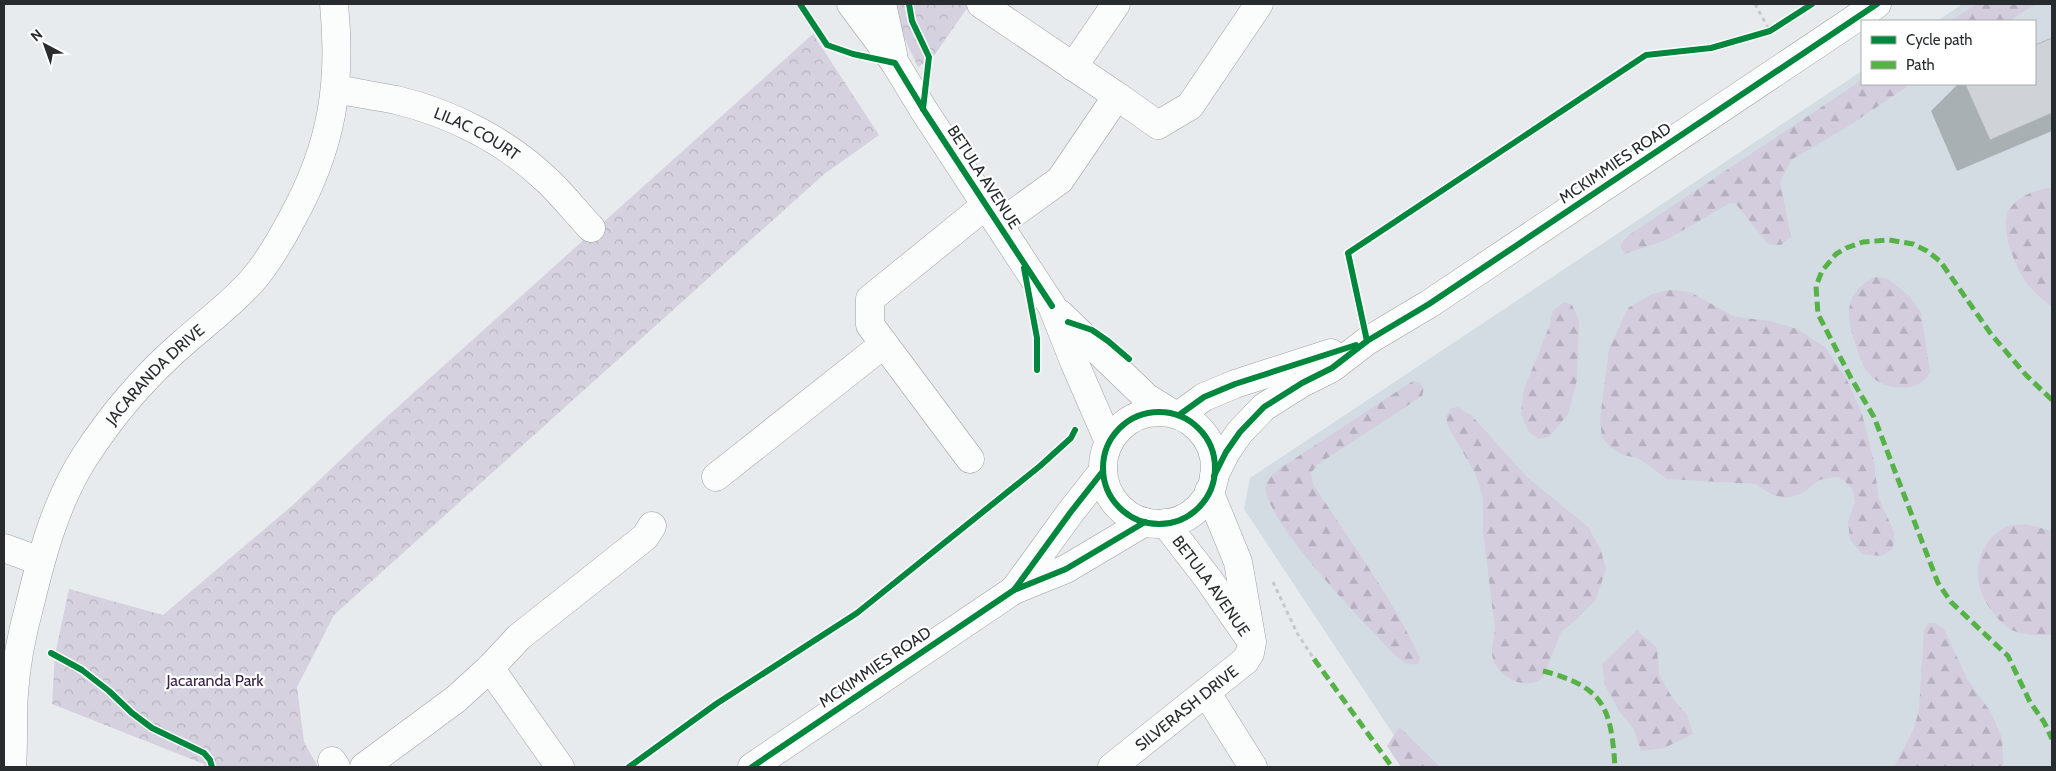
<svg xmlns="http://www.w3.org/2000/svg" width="2056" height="771" font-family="Cabin,sans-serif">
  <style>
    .built { fill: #d2dce2 }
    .forest { fill: url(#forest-firs) }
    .park { fill: url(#park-crowns) }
    .shadow { fill: #0003 }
    .building { fill: #cfd3d8; stroke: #b2b4b7 }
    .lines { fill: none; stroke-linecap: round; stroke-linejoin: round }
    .minor-casing { stroke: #9ea1a3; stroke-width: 29 }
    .major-casing { stroke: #9ea1a3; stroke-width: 29 }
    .path { stroke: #c6c8c9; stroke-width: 3; stroke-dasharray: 4 4; stroke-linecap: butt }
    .minor { stroke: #fbfcfc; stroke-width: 28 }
    .major { stroke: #fbfcfc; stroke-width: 28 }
    .quiet { stroke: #56b246; stroke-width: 5; stroke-dasharray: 10 5; stroke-linecap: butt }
    .cycleway-casing { stroke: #fff; stroke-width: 9 }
    .cycleway { stroke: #00873e; stroke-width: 6 }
    .labels { text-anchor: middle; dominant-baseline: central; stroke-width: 4.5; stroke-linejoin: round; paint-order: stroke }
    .street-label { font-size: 16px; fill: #292c2e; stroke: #fff }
    .park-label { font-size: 16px; fill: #392349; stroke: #fff }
  </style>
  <defs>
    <pattern id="forest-firs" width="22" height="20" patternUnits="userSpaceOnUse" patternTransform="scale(1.25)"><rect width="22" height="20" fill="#d3cddd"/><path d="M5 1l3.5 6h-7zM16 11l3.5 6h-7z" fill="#b5b0be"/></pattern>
    <pattern id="park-crowns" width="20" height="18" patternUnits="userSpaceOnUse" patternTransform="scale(1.25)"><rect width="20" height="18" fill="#d5d1de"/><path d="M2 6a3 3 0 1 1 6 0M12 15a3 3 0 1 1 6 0" fill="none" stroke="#b7b4bf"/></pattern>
  </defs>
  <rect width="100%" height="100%" fill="#e7ebee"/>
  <!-- built -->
  <path class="built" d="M1963,4H2052V767H1415L1244,509L1250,478L1862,71V84H2035V21H1937Z"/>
  <!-- forest -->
  <g class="forest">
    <path d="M1977,4H2036L2009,21H1950Z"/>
    <path d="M1862,80V84H1911L1847,127L1791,160L1780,182L1791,237L1781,245L1768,244L1736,204L1730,203L1666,240L1625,254L1621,248L1622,242L1629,235Z"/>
    <path d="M2052,187V307C2044,301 2036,294 2029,286C2017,272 1998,227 2009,210C2020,194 2035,191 2052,187Z"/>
    <path d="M1875,277L1887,278L1909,296L1921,312L1930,373C1918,393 1888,391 1872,377C1863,368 1860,358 1856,346C1846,316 1843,293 1875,277Z"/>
    <path d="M1670,290L1690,292L1735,317L1770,321L1797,329L1826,348L1847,380L1862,414L1874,462L1878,496L1894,532L1893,549L1881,556L1862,554L1850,539L1848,521L1855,502L1853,490L1843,479L1837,477L1819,480L1803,493L1786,498L1773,495L1755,484L1667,479L1638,458L1623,455L1610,447L1602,438L1600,419L1609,349L1628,308L1652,294Z"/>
    <path d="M1565,302L1572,305L1579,320L1577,380L1568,414L1549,437L1539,439L1529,432L1521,414L1523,392L1549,327L1553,310Z"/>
    <path d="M1413,381L1420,383L1424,389L1422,396L1317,465L1311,473L1313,484C1349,540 1392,597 1420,658L1418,664C1410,665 1407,664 1400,659C1391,653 1384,643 1376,635C1350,608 1270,524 1266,490C1265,480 1272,475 1279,469Z"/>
    <path d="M1457,407L1472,416L1527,477L1588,527L1600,548L1606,569L1596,599L1577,619L1561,632L1543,678C1525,690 1503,680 1494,662C1490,653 1493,640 1495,630L1483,530V499L1476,475L1448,426L1446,417L1450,409Z"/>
    <path d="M2025,524L2052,531V635C2039,635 2027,636 2014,631C1998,624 1979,597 1978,578C1976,558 1987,536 2006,527C2011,524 2019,525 2025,524Z"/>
    <path d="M1929,623H1935L1944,629L1967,679L1990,711L2002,738L2003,767H1894L1914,729L1919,709L1924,630Z"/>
    <path d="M1637,630L1657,648L1659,675L1673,699L1687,715L1693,734L1664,748L1641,751L1634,729L1619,711L1605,685L1602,664Z"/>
    <path d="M1399,727L1440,767H1401L1387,746Z"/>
  </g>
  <!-- park -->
  <g class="park">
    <path d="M892,4H970L933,57L918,67L900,29Z"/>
    <path d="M813,34L879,135L823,175L334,615L297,687L304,742L318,767H204V764L52,704L55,655L69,589L163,615L294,504L371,431Z"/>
  </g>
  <!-- shadow -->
  <path class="shadow" d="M2052,39V131L1957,171L1931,111L1958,84H2035V47Z"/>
  <!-- building -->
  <path class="building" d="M2052,38V113L1990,140L1965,84H2035V45Z"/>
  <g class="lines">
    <!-- minor casing -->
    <g class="minor-casing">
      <g id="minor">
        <path d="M851,4L895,63L923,109L1052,306L1075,364L1109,442"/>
        <path d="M882,4L893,54"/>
        <path d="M981,4L1117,96"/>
        <path d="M1073,67L1116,4"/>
        <path id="s1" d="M336,89C356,93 376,96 396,100C452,113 508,142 550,183C564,197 577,213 591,228"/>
        <path d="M999,224L1060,180L1117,96L1158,125L1190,106L1259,4"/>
        <path d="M1060,314L1146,397L1170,412"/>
        <path d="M970,459L870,325V299L986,205"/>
        <path d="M716,477L884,344"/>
        <path id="s2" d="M1165,523L1209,580L1247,635"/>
        <path d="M4,548L40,561"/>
        <path d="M490,668L560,767"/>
        <path d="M1206,692L1253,767"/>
        <path d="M332,761L336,767"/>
        <path id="s3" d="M12,767C14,743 12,718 14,693C16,663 22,633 30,604C42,554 56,502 84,458C111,416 145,376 183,343C206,323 230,305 251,282C268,263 281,240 293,217C332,146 342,84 334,4"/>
        <path d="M364,767L456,699L490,668L519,637L645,537L652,526"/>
        <path id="s4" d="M1112,767L1245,661L1250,653L1252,642L1238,562L1209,491"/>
      </g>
    </g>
    <!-- major casing -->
    <g class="major-casing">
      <g id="major">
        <circle cx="1159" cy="468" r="56"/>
        <path d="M1179,415L1204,397L1235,384L1331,353"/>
        <path d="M1214,476L1226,452L1240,432L1264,407L1302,383L1332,368L1367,341L1429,304L1877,4"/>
        <path d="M1014,590L1070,513L1103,471"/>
        <path d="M752,767L1014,590L1066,569L1145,522"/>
      </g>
    </g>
    <!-- path -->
    <g class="path">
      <path d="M1755,4L1770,31"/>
      <path d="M1273,582L1297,633L1314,659"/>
    </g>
    <!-- minor -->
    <use href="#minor" class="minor"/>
    <!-- major -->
    <use href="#major" class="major"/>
    <!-- quiet -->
    <g class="quiet">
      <path d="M2052,400L2026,375L1991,334L1940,261L1927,251L1913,244L1889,240L1863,242L1846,248L1836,254L1822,271L1816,286L1818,314L1851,378L1874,417L1938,583L1951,602L2008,656L2030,702L2044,722L2052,739"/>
      <path d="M1314,659L1392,767"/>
      <path d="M1543,671C1604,687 1611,707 1615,767"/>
    </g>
    <!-- cycleway casing -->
    <g class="cycleway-casing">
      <g id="cycleway">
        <path d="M800,4L827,45L853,54L895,63L923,109L1052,306"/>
        <path d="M909,4L912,21L929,57L923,109"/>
        <path d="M1024,268L1037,338V370"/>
        <path d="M1068,322L1092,330L1108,341L1129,359"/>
        <path d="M1367,341L1348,253L1646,55L1711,48L1770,31L1812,4"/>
        <circle cx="1159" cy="468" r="56"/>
        <path d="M1179,415L1204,397L1235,384L1356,345"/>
        <path d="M1214,476L1226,452L1240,432L1264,407L1302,383L1332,368L1367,341L1429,304L1877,4"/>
        <path d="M1014,590L1070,513L1103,471"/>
        <path d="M51,653L82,670L109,691L132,713L152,728L204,753L210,760L212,767"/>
        <path d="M629,767L716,704L857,613L1040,466L1071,438L1075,430"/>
        <path d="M752,767L1014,590L1066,569L1145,522"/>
      </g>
    </g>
    <!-- cycleway -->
    <use href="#cycleway" class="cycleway"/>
  </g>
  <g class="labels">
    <!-- street labels -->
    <g class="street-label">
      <text stroke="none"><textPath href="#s1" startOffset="149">LILAC COURT</textPath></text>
      <text transform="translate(1615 163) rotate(-34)">MCKIMMIES ROAD</text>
      <text transform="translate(984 177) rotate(57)">BETULA AVENUE</text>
      <text stroke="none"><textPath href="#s3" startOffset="431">JACARANDA DRIVE</textPath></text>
      <text stroke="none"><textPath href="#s2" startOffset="78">BETULA AVENUE</textPath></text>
      <text transform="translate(875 667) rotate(-34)">MCKIMMIES ROAD</text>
      <text stroke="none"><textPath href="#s4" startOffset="95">SILVERASH DRIVE</textPath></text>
    </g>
    <!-- park labels -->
    <g class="park-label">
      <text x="215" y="680">Jacaranda Park</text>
    </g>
  </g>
  <!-- border -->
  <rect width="2056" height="771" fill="none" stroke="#292c2e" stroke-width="10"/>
  <!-- legend -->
  <rect x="1861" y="20" width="175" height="65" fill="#ffffff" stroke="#a9abab"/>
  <rect x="1871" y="36" width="25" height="8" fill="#00873e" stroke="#a9abab"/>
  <text x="1906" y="45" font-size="15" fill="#292c2e">Cycle path</text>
  <rect x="1871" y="61" width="25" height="8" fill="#56b246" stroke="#a9abab"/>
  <text x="1906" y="70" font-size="15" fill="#292c2e">Path</text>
  <!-- north arrow -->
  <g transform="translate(45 45) rotate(319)" stroke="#ffffff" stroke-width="4" paint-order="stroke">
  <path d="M0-4L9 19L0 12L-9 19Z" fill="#292c2e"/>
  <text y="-8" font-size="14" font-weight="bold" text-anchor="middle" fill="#292c2e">N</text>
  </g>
</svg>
